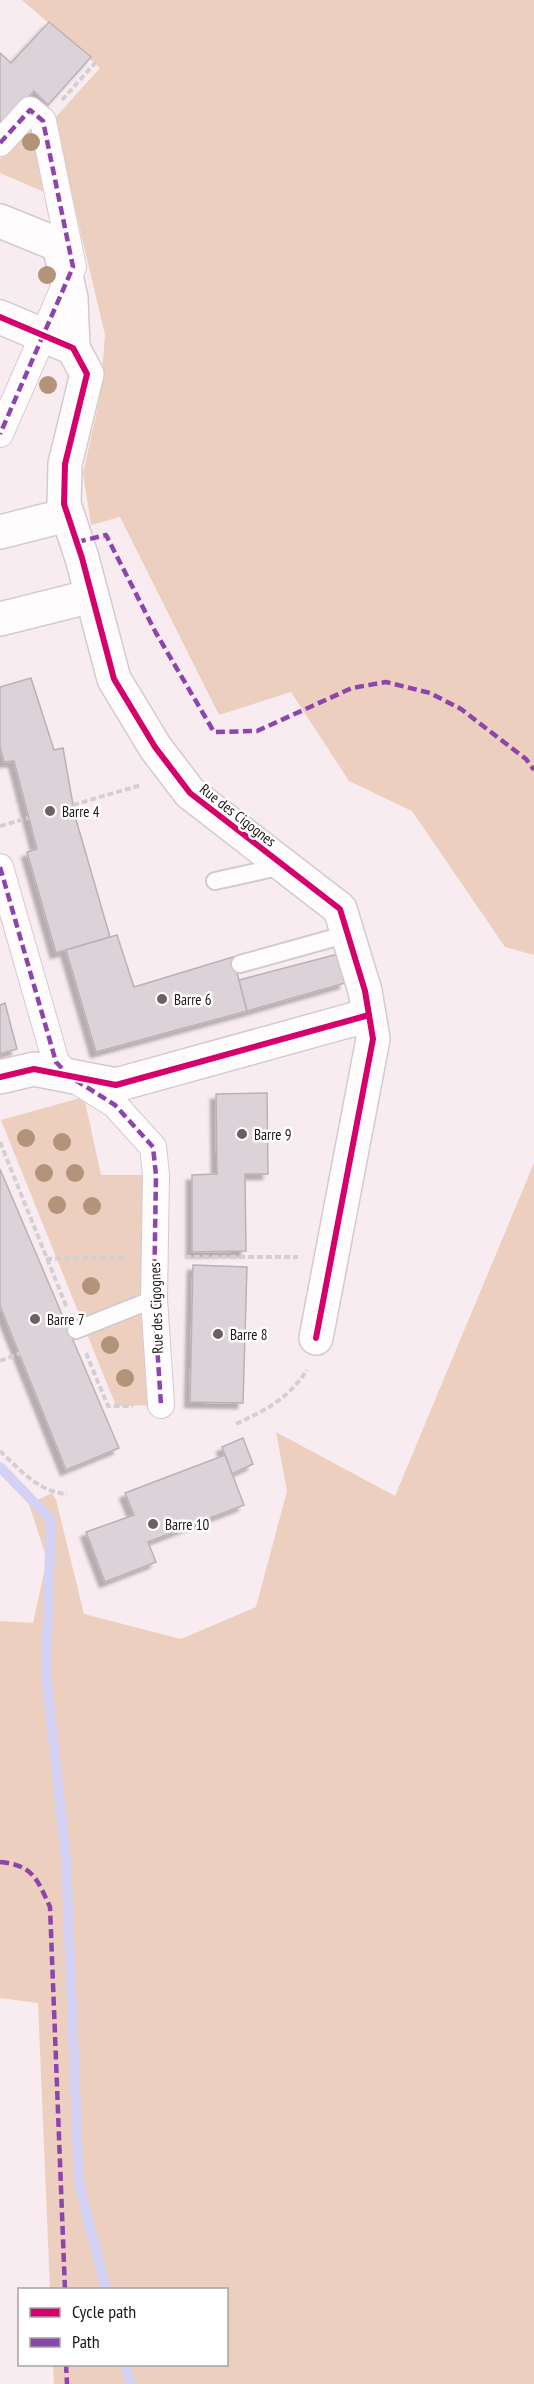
<svg xmlns="http://www.w3.org/2000/svg" width="534" height="2384" font-family="'PT Sans Narrow',sans-serif">
  <style>
    .green { fill: #eccfbe }
    .lines { fill: none; stroke-linecap: round; stroke-linejoin: round }
    .stream { stroke: #d3d1f4; stroke-width: 10 }
    .building { fill: #dcd3d9; stroke: #bab2b7; stroke-width: 1.5; filter: url(#shadow) }
    .service-casing { stroke: #d4cace; stroke-width: 20 }
    .pedestrian-casing { stroke: #d4cace; stroke-width: 28 }
    .minor-casing { stroke: #d4cace; stroke-width: 36 }
    .path { stroke: #d4d0d2; stroke-width: 4; stroke-dasharray: 6 3; stroke-linecap: butt }
    .service { stroke: #fefcfd; stroke-width: 16 }
    .pedestrian { stroke: #fefcfd; stroke-width: 26 }
    .minor { stroke: #fefcfd; stroke-width: 33 }
    .quiet { stroke: #8e44ad; stroke-width: 4.5; stroke-dasharray: 9 4.5; stroke-linecap: butt }
    .cycleway-casing { stroke: #fff; stroke-width: 10 }
    .cycleway { stroke: #d6006c; stroke-width: 6 }
    .tree { fill: #b4937b }
    .poi-dot { fill: #6b6165; stroke: #fff; stroke-width: 2 }
    .labels { text-anchor: middle; dominant-baseline: central; stroke-width: 5; stroke-linejoin: round; paint-order: stroke }
    .poi-label { font-size: 15px; fill: #1e1619; stroke: #fff; text-anchor: start }
    .street-label { font-size: 15px; fill: #1e1619; stroke: #fff }
  </style>
  <defs>
    <filter id="shadow"><feDropShadow dx="-5.5" dy="5.5" stdDeviation="1.5" flood-color="#0004"/></filter>
  </defs>
  <rect width="100%" height="100%" fill="#f9ecf1"/>
  <!-- green -->
  <g class="green">
    <path d="M22,0H534V955L505,947L412,811L349,781L291,692L219,715L120,517L91,525L83,473L100,398L105,335L54,119L100,68Z"/>
    <path d="M34,122L51,195L0,173V159Z"/>
    <path d="M84,1097L101,1175H156L161,1405L116,1406L1,1120Z"/>
    <path d="M534,1163V2384H54L53,2365L226,2364V2290L50,2289L38,2003L0,1998V1621L33,1623L47,1559L29,1504L52,1493L56,1500L84,1614L181,1639L256,1607L287,1491L276,1432L395,1496Z"/>
  </g>
  <g class="lines">
    <!-- stream -->
    <g class="stream">
      <path d="M0,1467L51,1520L46,1673L66,1859L79,2184L106,2290"/>
      <path d="M125,2364L131,2384"/>
    </g>
  </g>
  <!-- building -->
  <g class="building">
    <path d="M49,22L91,57L48,105L34,91L0,129V53L11,63Z"/>
    <path d="M31,678L54,750L63,748L75,816L110,937L56,953L27,852L37,849L14,761L4,762L0,747V687Z"/>
    <path d="M117,935L134,987L233,957L247,1011L96,1052L66,950Z"/>
    <path d="M338,954L345,983L247,1011L239,980Z"/>
    <path d="M5,1003L17,1049L0,1054V1005Z"/>
    <path d="M267,1093L268,1174H245L246,1251L192,1252V1175L217,1174L216,1094Z"/>
    <path d="M0,1169L119,1448L66,1470L0,1306Z"/>
    <path d="M193,1265L247,1267L243,1403L190,1402Z"/>
    <path d="M243,1438L253,1464L232,1474L222,1447Z"/>
    <path d="M225,1455L244,1505L148,1542L156,1562L105,1582L86,1532L134,1515L125,1493Z"/>
  </g>
  <g class="lines">
    <!-- service casing -->
    <g class="service-casing">
      <g id="service">
        <path d="M215,881L283,866"/>
        <path d="M240,964L348,934"/>
        <path d="M76,1330L154,1299"/>
      </g>
    </g>
    <!-- pedestrian casing -->
    <g class="pedestrian-casing">
      <g id="pedestrian">
        <path d="M0,143L30,110L43,121L73,267L0,434"/>
        <path d="M0,867L56,1062L69,1076L115,1105L153,1147L156,1175L154,1299L161,1405"/>
      </g>
    </g>
    <!-- minor casing -->
    <g class="minor-casing">
      <g id="minor">
        <path d="M0,221L59,245L71,298L73,348"/>
        <path d="M0,317L73,348L87,374L65,464L64,504L82,558L114,679L155,747L190,793L340,909L365,991L373,1039L316,1338"/>
        <path d="M0,532L67,515"/>
        <path d="M0,619L92,596"/>
        <path d="M0,1077L34,1069L116,1085L369,1015"/>
      </g>
    </g>
    <!-- path -->
    <g class="path">
      <path d="M62,100L96,62"/>
      <path d="M73,805L141,785"/>
      <path d="M0,826L28,818"/>
      <path d="M0,1142L67,1308"/>
      <path d="M185,1257H298"/>
      <path d="M46,1259L127,1257"/>
      <path d="M86,1353L108,1406H133"/>
      <path d="M0,1361L21,1353"/>
      <path d="M236,1424C267,1409 287,1400 307,1370"/>
      <path d="M0,1451C20,1470 39,1492 67,1494"/>
    </g>
    <!-- service -->
    <use href="#service" class="service"/>
    <!-- pedestrian -->
    <use href="#pedestrian" class="pedestrian"/>
    <!-- minor -->
    <use href="#minor" class="minor"/>
    <!-- quiet -->
    <g class="quiet">
      <path d="M0,143L30,110L43,121L73,267L0,434"/>
      <path d="M77,542L106,535L156,633L214,732L257,731L352,688L386,682L430,693L461,709L526,759L534,770"/>
      <path d="M0,867L56,1062L69,1076L115,1105L153,1147L156,1175L154,1299L161,1405"/>
      <path d="M0,1862C33,1865 37,1879 50,1907L65,2290"/>
      <path d="M66,2364L67,2384"/>
    </g>
    <!-- cycleway casing -->
    <g class="cycleway-casing">
      <g id="cycleway">
        <path d="M0,317L73,348L87,374L65,464L64,504L82,558L114,679L155,747L190,793L340,909L365,991L373,1039L316,1338"/>
        <path d="M0,1077L34,1069L116,1085L369,1015"/>
      </g>
    </g>
    <!-- cycleway -->
    <use href="#cycleway" class="cycleway"/>
  </g>
  <!-- trees -->
  <g class="tree">
    <circle cx="31" cy="142" r="9"/>
    <circle cx="47" cy="275" r="9"/>
    <circle cx="48" cy="385" r="9"/>
    <circle cx="26" cy="1138" r="9"/>
    <circle cx="62" cy="1142" r="9"/>
    <circle cx="44" cy="1173" r="9"/>
    <circle cx="75" cy="1173" r="9"/>
    <circle cx="57" cy="1205" r="9"/>
    <circle cx="92" cy="1206" r="9"/>
    <circle cx="91" cy="1286" r="9"/>
    <circle cx="110" cy="1345" r="9"/>
    <circle cx="125" cy="1378" r="9"/>
  </g>
  <!-- markers -->
  <g class="poi-dot">
    <circle cx="50" cy="811" r="6"/>
    <circle cx="162" cy="999" r="6"/>
    <circle cx="242" cy="1134" r="6"/>
    <circle cx="35" cy="1319" r="6"/>
    <circle cx="218" cy="1334" r="6"/>
    <circle cx="153" cy="1524" r="6"/>
  </g>
  <g class="labels">
    <!-- poi labels -->
    <g class="poi-label">
      <text x="62" y="811">Barre 4</text>
      <text x="174" y="999">Barre 6</text>
      <text x="254" y="1134">Barre 9</text>
      <text x="47" y="1319">Barre 7</text>
      <text x="230" y="1334">Barre 8</text>
      <text x="165" y="1524">Barre 10</text>
    </g>
    <!-- street labels -->
    <g class="street-label">
      <text transform="translate(238 815) rotate(38)">Rue des Cigognes</text>
      <text transform="translate(156 1308) rotate(-92)">Rue des Cigognes</text>
    </g>
  </g>
  <!-- legend -->
  <rect x="18" y="2288" width="210" height="78" fill="#ffffff" stroke="#a5a2a3" stroke-width="1.5"/>
  <rect x="30" y="2308" width="30" height="9" fill="#d6006c" stroke="#a5a2a3" stroke-width="1.5"/>
  <text x="72" y="2318" font-size="18" fill="#1e1619">Cycle path</text>
  <rect x="30" y="2338" width="30" height="9" fill="#8e44ad" stroke="#a5a2a3" stroke-width="1.5"/>
  <text x="72" y="2348" font-size="18" fill="#1e1619">Path</text>
</svg>
